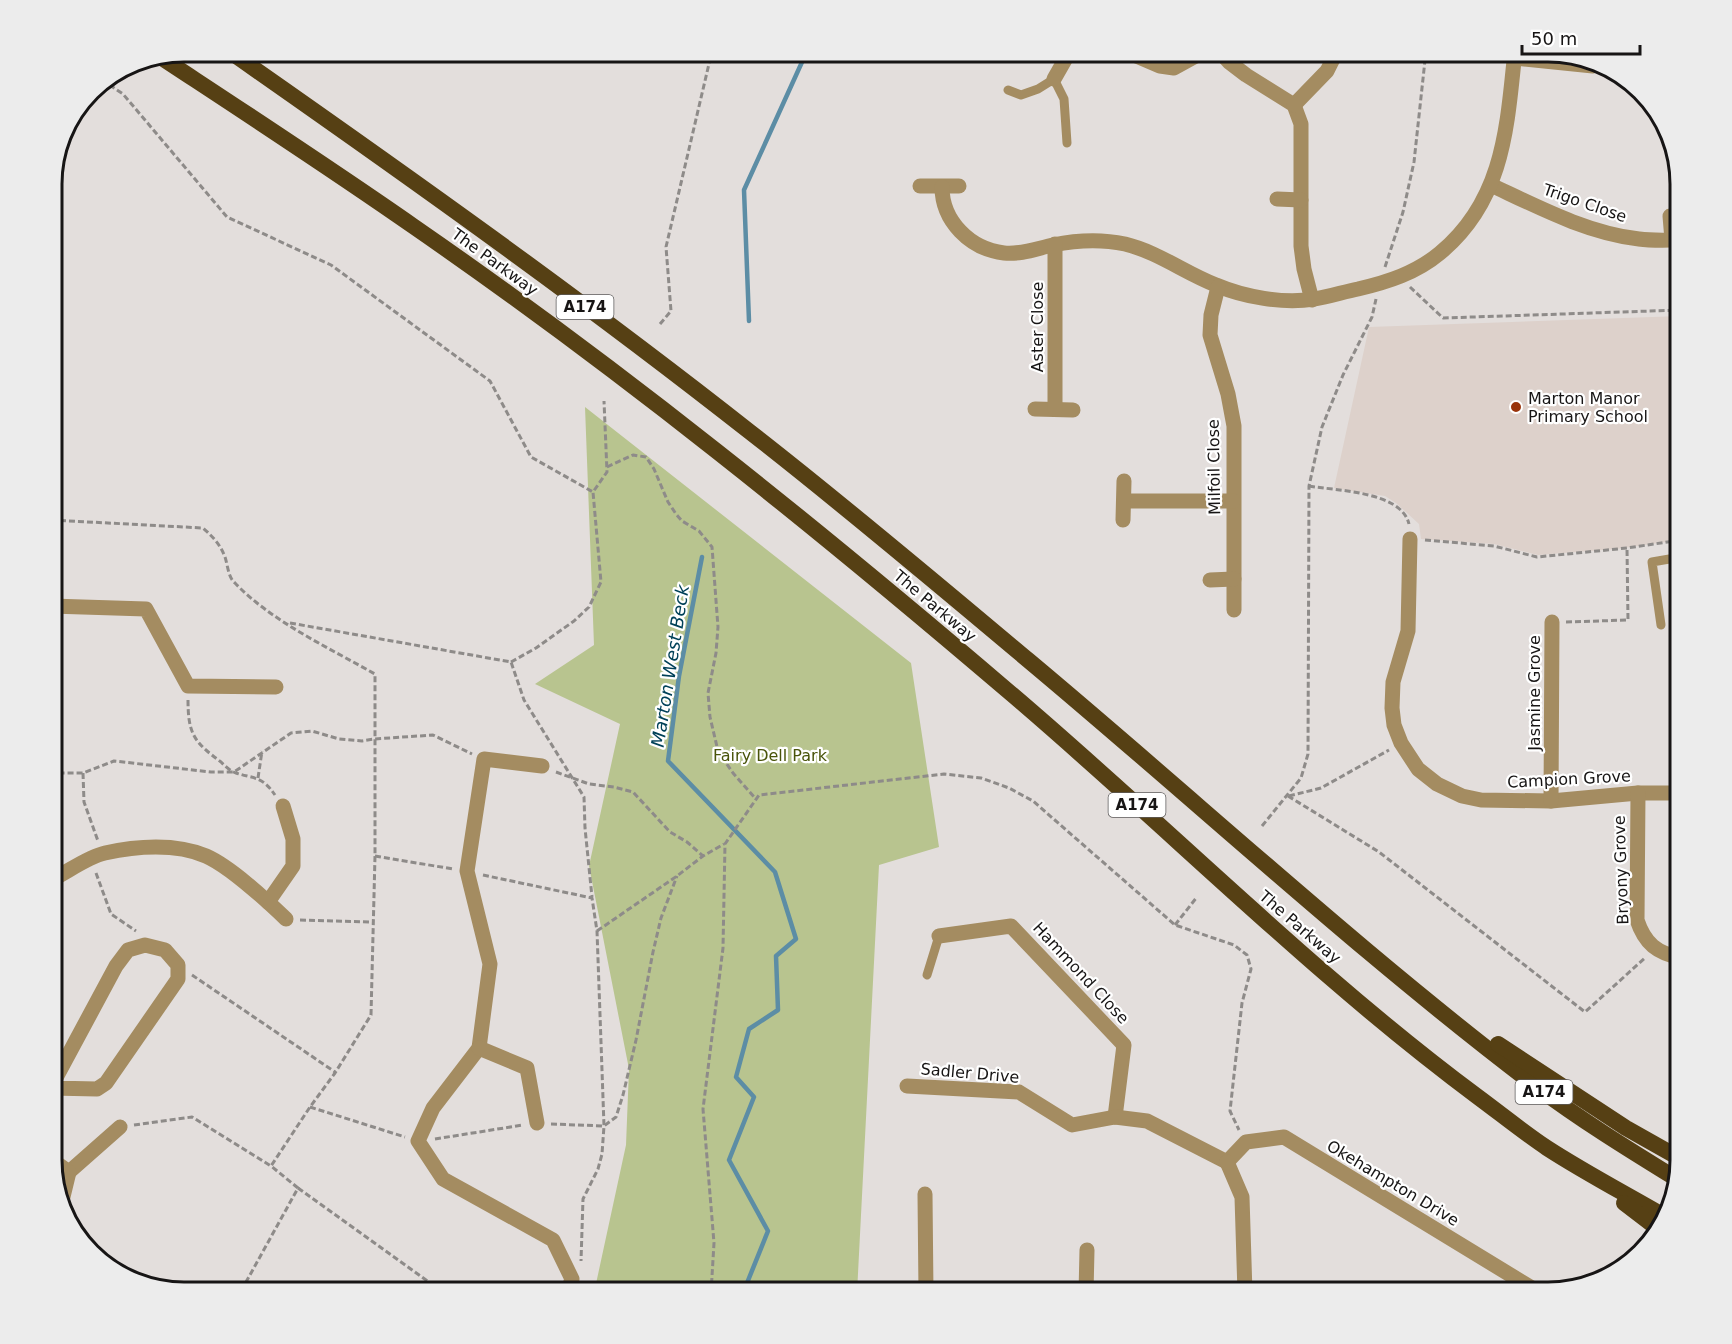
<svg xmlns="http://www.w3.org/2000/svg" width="1732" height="1344" font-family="'DejaVu Sans',sans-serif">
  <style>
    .built { fill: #ddd1cb }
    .green { fill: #b8c48f }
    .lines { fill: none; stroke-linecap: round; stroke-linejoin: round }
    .stream { stroke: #5c8da5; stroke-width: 4.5 }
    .path { stroke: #8e8b89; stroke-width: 3; stroke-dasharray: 6 3; stroke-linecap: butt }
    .service { stroke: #a48c61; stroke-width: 9 }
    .minor { stroke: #a48c61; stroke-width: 15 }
    .trunk { stroke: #564014; stroke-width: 16 }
    .poi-dot { fill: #99330b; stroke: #fff; stroke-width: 2 }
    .labels { text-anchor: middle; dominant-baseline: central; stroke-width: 4.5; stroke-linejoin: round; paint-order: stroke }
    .shield { fill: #fff; stroke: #5d5b5b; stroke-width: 1.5 }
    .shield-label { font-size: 15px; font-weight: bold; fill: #171515 }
    .street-label { font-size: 16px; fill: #171515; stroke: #fff }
    .poi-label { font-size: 16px; fill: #171515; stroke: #fff; text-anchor: start }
    .park-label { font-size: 16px; fill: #49540a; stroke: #fff }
    .water-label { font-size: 18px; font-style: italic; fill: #004158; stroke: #fff }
    .rim { fill: none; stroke: #171515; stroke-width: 3 }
  </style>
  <rect width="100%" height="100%" fill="#e3dedc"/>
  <!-- built -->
  <path class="built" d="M1681,316V540L1616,549L1538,555L1494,544L1421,539L1419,524L1396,503L1385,496L1334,488L1369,327Z"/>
  <!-- green -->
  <path class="green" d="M585,407L911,663L939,847L879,865L857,1293H594L626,1145L629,1069L589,866L620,724L535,684L594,645Z"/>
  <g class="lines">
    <!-- stream -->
    <g class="stream">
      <path d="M749,321L744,190L807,51"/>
      <path d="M702,557L679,676L668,761L775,872L796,939L776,956L778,1010L749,1029L736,1077L754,1097L729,1160L768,1231L743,1293"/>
    </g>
    <!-- path -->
    <g class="path">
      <path d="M102,80L123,94L227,217L331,265L490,381L531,457L593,492"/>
      <path d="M1385,267L1403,212L1414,162L1426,51"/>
      <path d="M1410,287L1443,318L1681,310"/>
      <path d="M660,324L671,311L666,247L712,51"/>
      <path d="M607,467L633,455L646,457L654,469L668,502L676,514L682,521L699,531L712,547L718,627L716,653L708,693L710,717L718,751L733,773L756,799"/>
      <path d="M1309,486C1337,491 1401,491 1409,524"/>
      <path d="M51,520L203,528C213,537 220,544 225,557C228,566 228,577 235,583C271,621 329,648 375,674V856L371,1015L335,1073L310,1107L271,1166L298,1188L240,1293"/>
      <path d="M1425,540L1494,546L1537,557L1627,548L1681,540"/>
      <path d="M1566,622L1628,620L1627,548"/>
      <path d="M290,623L511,662L524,700L584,797L585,828L592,897"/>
      <path d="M511,662L536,648L574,621L589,607L601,582L593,492L607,472L604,401"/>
      <path d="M188,700C188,734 194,742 221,762C225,766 230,771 236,773C255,779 262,776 275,795"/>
      <path d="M51,768L59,773H83L114,761L211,772H234L291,733L312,731L339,739L362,741L374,739L433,735L472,754"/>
      <path d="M556,772L589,784L614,787L633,792L670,832L687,842L703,856"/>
      <path d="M83,773L84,802L98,841"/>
      <path d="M258,778L262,751"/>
      <path d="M1288,796L1379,852L1585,1012L1645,958"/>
      <path d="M1289,796L1321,788L1389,750"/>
      <path d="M1262,826L1301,778L1308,754L1309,486L1322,427L1343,375L1372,317L1376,299"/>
      <path d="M375,856L453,869"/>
      <path d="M96,873L111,914L136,931"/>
      <path d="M483,875L592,898L597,931L604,1126L602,1154L598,1169L583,1199L581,1261"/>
      <path d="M300,920L373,922"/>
      <path d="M1175,925L1197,897"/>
      <path d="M597,931L677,876L703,856L724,844"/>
      <path d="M192,975L335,1072"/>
      <path d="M310,1107L405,1137"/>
      <path d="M551,1124L604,1126L616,1117L623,1095L636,1040L653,952L661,918L677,876"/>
      <path d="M134,1125L192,1117L271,1166"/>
      <path d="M435,1139L523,1125"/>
      <path d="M298,1188L444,1293"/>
      <path d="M711,1293L714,1243L703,1109L723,948L725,844L759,795L944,774L981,778L1009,788L1033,801L1175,925L1234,945L1247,955L1251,969L1242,1003L1230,1111L1239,1130"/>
    </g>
    <!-- service -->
    <g class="service">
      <path d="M1008,90L1021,95L1038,89L1054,79L1064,99L1067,143"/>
      <path d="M1661,625L1652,562L1681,557"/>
      <path d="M927,975L939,936"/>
    </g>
    <!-- minor -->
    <g class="minor">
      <path d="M1125,51L1160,66L1174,68L1205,51"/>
      <path d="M1219,51L1229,62L1246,75L1294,105L1301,124V246L1304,269L1312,300"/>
      <path d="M1515,58L1593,66"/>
      <path d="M1054,79L1070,51"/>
      <path d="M1294,105L1327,71L1337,51"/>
      <path d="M1491,185C1538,207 1587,233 1639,239C1653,241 1667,240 1681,240"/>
      <path d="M920,186H959"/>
      <path d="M942,187C942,221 970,249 1004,253C1021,255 1038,248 1053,245C1077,240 1102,239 1125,244C1158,252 1185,273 1216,285C1244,297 1283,304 1314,299C1329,297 1343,292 1358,289C1388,282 1416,273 1440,253C1504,200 1507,127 1515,51"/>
      <path d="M1277,199L1301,200"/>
      <path d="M1670,216L1672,240"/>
      <path d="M1218,287L1211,315L1210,335L1228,394L1234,426V610"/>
      <path d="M1035,409L1073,410"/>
      <path d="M1055,409V244"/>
      <path d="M1124,501H1233"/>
      <path d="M1123,520L1124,481"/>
      <path d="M1410,539L1408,631L1393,682L1392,708L1394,725L1401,743L1418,769L1437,784L1462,796L1481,800L1551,801L1638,793H1681"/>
      <path d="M1210,580L1234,579"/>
      <path d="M51,606L146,609L188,686L276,687"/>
      <path d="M542,766L484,759L467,871L490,964L479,1048L433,1108L418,1141L443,1179L553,1240L572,1279L567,1293"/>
      <path d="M1638,793L1637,920C1645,944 1657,953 1681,958"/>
      <path d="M1551,801L1552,622"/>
      <path d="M51,880C68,872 87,857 105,853C136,846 176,843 206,856C231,867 266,900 286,919"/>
      <path d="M268,902L293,866V839L283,806"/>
      <path d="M939,936L1011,926L1124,1045L1115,1117"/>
      <path d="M479,1048L527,1068L537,1123"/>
      <path d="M907,1086L1019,1092L1072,1125L1115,1117L1147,1121L1227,1162"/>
      <path d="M51,1088L97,1089L106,1083L178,979V965L165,950L145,945L128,950L116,966L51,1087"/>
      <path d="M51,1159L69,1172L120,1127"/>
      <path d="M1227,1162L1246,1142L1284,1137L1540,1293"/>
      <path d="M1227,1162L1242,1197L1245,1293"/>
      <path d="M925,1194L926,1293"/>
      <path d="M61,1205L69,1172"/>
      <path d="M1086,1293L1087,1250"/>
    </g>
    <!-- trunk -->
    <g class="trunk">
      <path d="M229,51C405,174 581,299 750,432C844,505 936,583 1028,660C1198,802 1360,953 1537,1087C1581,1120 1628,1149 1675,1178"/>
      <path d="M159,56C244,112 330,168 413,226C620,369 817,528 1008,691C1166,825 1311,973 1478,1097C1501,1114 1523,1132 1547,1148C1584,1172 1624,1193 1662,1215"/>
      <path d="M1498,1044L1626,1128L1681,1159"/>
      <path d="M1624,1203L1658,1229"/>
    </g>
  </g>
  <!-- markers -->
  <circle class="poi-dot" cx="1516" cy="407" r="6"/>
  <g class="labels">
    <!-- shield labels -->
    <g class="shield">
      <rect x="556.5" y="295" width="57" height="24" rx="4.5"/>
      <rect x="1108.5" y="793" width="57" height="24" rx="4.5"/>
      <rect x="1515.5" y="1080" width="57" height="24" rx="4.5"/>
    </g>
    <g class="shield-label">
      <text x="585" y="307">A174</text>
      <text x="1137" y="805">A174</text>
      <text x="1544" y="1092">A174</text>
    </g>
    <!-- street labels -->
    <g class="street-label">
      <text transform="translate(1585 203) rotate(19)">Trigo Close</text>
      <text transform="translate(495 262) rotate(36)">The Parkway</text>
      <text transform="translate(1037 327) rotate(-90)">Aster Close</text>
      <text transform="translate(1214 467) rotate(-91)">Milfoil Close</text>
      <text transform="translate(935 606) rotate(40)">The Parkway</text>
      <text transform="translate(1534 693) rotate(-90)">Jasmine Grove</text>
      <text transform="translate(1569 779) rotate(-3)">Campion Grove</text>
      <text transform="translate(1621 870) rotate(-92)">Bryony Grove</text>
      <text transform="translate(1300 927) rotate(41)">The Parkway</text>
      <text transform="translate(1081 973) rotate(47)">Hammond Close</text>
      <text transform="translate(970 1073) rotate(5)">Sadler Drive</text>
      <text transform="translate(1393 1183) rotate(31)">Okehampton Drive</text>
    </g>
    <!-- poi labels -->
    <g class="poi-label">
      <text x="1528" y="398">Marton Manor<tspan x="1528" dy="18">Primary School</tspan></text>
    </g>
    <!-- park labels -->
    <g class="park-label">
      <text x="770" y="755">Fairy Dell Park</text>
    </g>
    <!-- water labels -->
    <g class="water-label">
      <text transform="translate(670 666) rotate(-81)">Marton West Beck</text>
    </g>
  </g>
  <!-- crop -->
  <path d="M0 0H1732V1344H0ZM184 62H1548A122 122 0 0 1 1670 184V1160A122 122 0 0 1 1548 1282H184A122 122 0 0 1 62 1160V184A122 122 0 0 1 184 62Z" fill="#ececec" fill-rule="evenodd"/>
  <path class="rim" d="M184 62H1548A122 122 0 0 1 1670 184V1160A122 122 0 0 1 1548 1282H184A122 122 0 0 1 62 1160V184A122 122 0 0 1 184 62Z"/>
  <!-- scale -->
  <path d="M1522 45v9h118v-9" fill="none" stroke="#171515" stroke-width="3"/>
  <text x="1531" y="45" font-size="18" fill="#171515" stroke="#ffffff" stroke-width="4.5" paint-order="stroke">50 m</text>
</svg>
